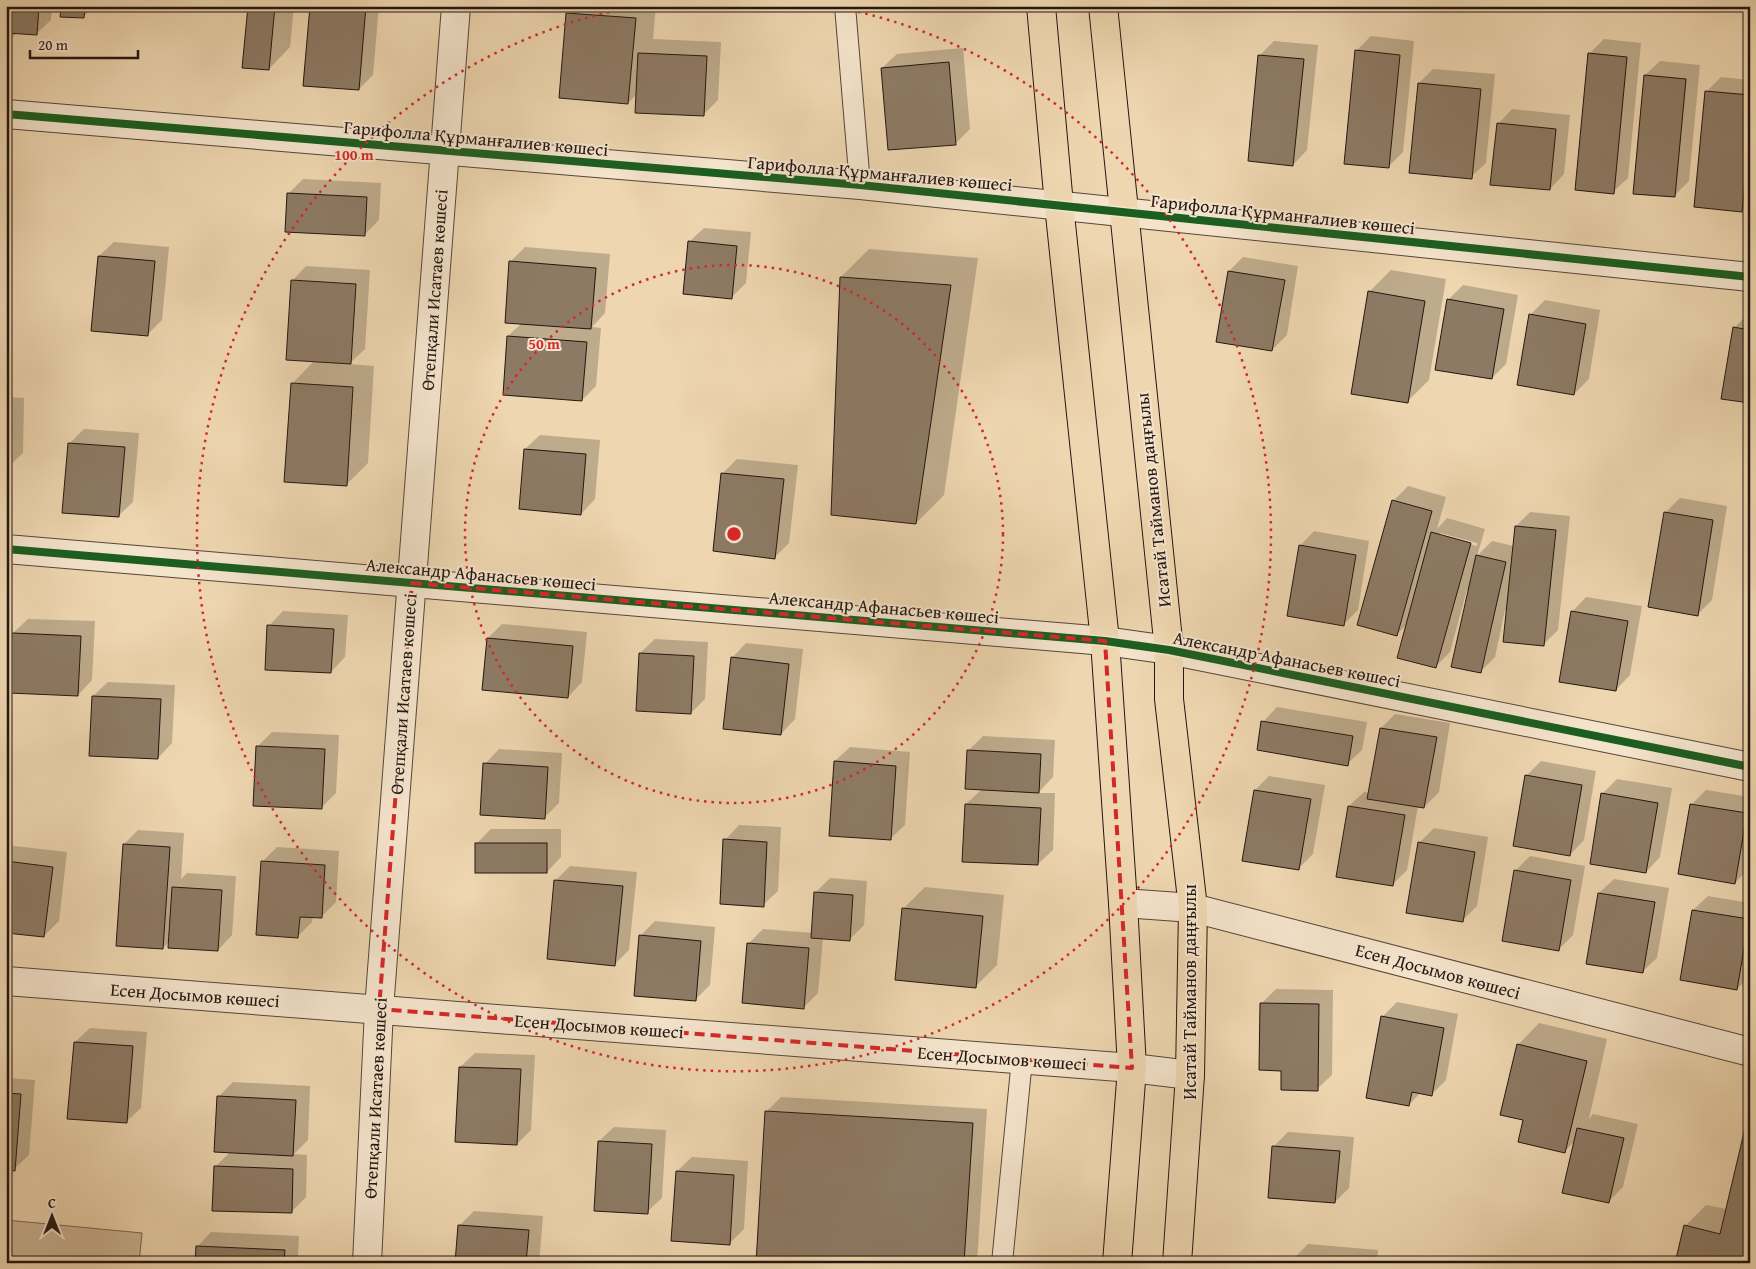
<svg xmlns="http://www.w3.org/2000/svg" width="1756" height="1269" font-family="'Gentium Book Plus',serif">
  <style>
    .green { fill: #cbb595; stroke: #776653 }
    .shadow { fill: #0003; fill-rule: evenodd }
    .building { fill: #8d7a64; stroke: #231611 }
    .lines { fill: none; stroke-linecap: round; stroke-linejoin: round }
    .service-casing { stroke: #564639; stroke-width: 22 }
    .minor-casing { stroke: #564639; stroke-width: 30 }
    .primary-casing { stroke: #231611; stroke-width: 30 }
    .service { stroke: #f4e4cc; stroke-width: 20 }
    .minor { stroke: #f4e4cc; stroke-width: 28 }
    .primary { stroke: #eed6b0; stroke-width: 28 }
    .cycleway-casing { stroke: #f4e4cc; stroke-width: 11 }
    .cycleway { stroke: #1b5e20; stroke-width: 8 }
    .marked { fill: none; stroke: #d62828; stroke-width: 4; stroke-dasharray: 10 6; stroke-linejoin: round }
    .ring { fill: none; stroke: #d62828; stroke-width: 2.5; stroke-dasharray: 2.5 5 }
    .labels { text-anchor: middle; dominant-baseline: central; stroke-width: 4; stroke-linejoin: round; paint-order: stroke }
    .street-label { font-size: 18px; fill: #231611; stroke: #f4e4cc }
    .centre { fill: #d62828; stroke: #f4e4cc; stroke-width: 2.5 }
    .ring-label { font-size: 15px; text-anchor: middle; font-weight: bold; fill: #d62828; stroke: #f4e4cc; stroke-width: 4; stroke-linejoin: round; paint-order: stroke }
  </style>
  <rect width="100%" height="100%" fill="#eed6b0"/>
  <filter id="stains"><feTurbulence type="fractalNoise" baseFrequency=".004" numOctaves="4"/><feColorMatrix values="0 0 0 0 .2 0 0 0 0 .09 0 0 0 0 .02 0 0 0 .5 -.17"/></filter>
  <radialGradient id="worn" r=".72"><stop offset=".6" stop-color="#630" stop-opacity="0"/><stop offset="1" stop-color="#630" stop-opacity=".3"/></radialGradient>
  <!-- green -->
  <path class="green" d="M6,1220L142,1233L139,1263H6Z"/>
  <!-- shadow -->
  <g class="shadow">
    <path d="M6,6H52L51,20L36,34L17,33L6,43Z"/>
    <path d="M62,6H94L83,17Z"/>
    <path d="M249,6H294L290,47L269,69Z"/>
    <path d="M311,6H379L373,75L359,89Z"/>
    <path d="M574,6H656L653,39L721,42L718,100L703,115L637,94L628,103L567,13Z"/>
    <path d="M1371,36L1414,41L1403,152L1388,167L1356,51Z"/>
    <path d="M1604,39L1641,43L1628,178L1613,192L1589,54Z"/>
    <path d="M1274,41L1318,45L1307,150L1293,165L1259,56Z"/>
    <path d="M963,48L970,129L955,144L882,68L897,54Z"/>
    <path d="M1660,61L1700,65L1689,181L1674,196L1645,75Z"/>
    <path d="M1433,69L1495,74L1486,163L1471,177L1419,83Z"/>
    <path d="M1721,77L1750,80V202L1741,211L1706,92Z"/>
    <path d="M1512,109L1570,115L1564,174L1550,189L1498,124Z"/>
    <path d="M303,179L381,183L379,220L364,235L287,231L289,193Z"/>
    <path d="M704,228L751,232L746,283L732,297L689,242Z"/>
    <path d="M114,242L169,247L162,320L147,335L99,256Z"/>
    <path d="M525,247L610,254L605,313L592,327L601,328L596,386L582,400L508,336L522,323L510,262Z"/>
    <path d="M869,249L978,258L944,495L916,523L841,277Z"/>
    <path d="M1243,257L1298,266L1287,335L1272,350L1229,271Z"/>
    <path d="M306,266L370,270L365,349L349,364L374,366L368,463L347,484L292,384L314,361L292,281Z"/>
    <path d="M1391,270L1446,279L1429,380L1407,402L1369,292Z"/>
    <path d="M1463,285L1518,295L1506,364L1492,378L1448,300Z"/>
    <path d="M1545,300L1600,310L1589,379L1574,394L1530,315Z"/>
    <path d="M1748,314H1750V402L1734,328Z"/>
    <path d="M6,397L24,398L23,453L8,467H6Z"/>
    <path d="M84,429L139,433L133,502L118,516L70,443Z"/>
    <path d="M540,435L600,440L595,499L581,514L525,449Z"/>
    <path d="M737,459L798,465L789,543L775,557L714,550L723,473Z"/>
    <path d="M1408,486L1446,497L1437,529L1447,518L1485,529L1477,556L1492,541L1514,546L1516,526L1530,512L1570,516L1558,630L1543,645L1505,610L1495,657L1480,672L1470,591L1467,590L1450,652L1435,667L1407,624L1396,635L1393,501ZM1440,533L1477,543V546L1440,536Z"/>
    <path d="M1680,498L1727,506L1712,600L1697,615L1665,513Z"/>
    <path d="M1314,531L1369,541L1358,610L1343,625L1300,546Z"/>
    <path d="M1586,597L1642,606L1630,675L1616,690L1572,612Z"/>
    <path d="M283,611L348,615L345,657L331,672L269,626Z"/>
    <path d="M28,619L95,621L92,680L78,695L13,633Z"/>
    <path d="M502,624L587,632L582,682L568,697L488,638Z"/>
    <path d="M655,639L708,642L705,699L691,713L640,653Z"/>
    <path d="M746,643L803,649L795,719L781,734L732,658Z"/>
    <path d="M108,682L175,685L172,743L158,758L93,696Z"/>
    <path d="M1277,707L1367,722L1362,750L1347,764L1263,722Z"/>
    <path d="M1395,714L1450,723L1439,792L1424,807L1418,806L1407,870L1392,885L1349,806L1364,792L1370,793L1381,728Z"/>
    <path d="M272,732L339,735L336,793L321,808L257,747Z"/>
    <path d="M983,736L1055,740L1053,777L1038,793H1055L1053,850L1038,864L966,804L982,789L968,751Z"/>
    <path d="M850,747L910,752L905,825L890,839L835,761Z"/>
    <path d="M499,749L562,753L559,803L544,818L485,764Z"/>
    <path d="M1541,761L1596,771L1584,840L1570,855L1526,776Z"/>
    <path d="M1269,776L1325,785L1313,854L1298,869L1255,790Z"/>
    <path d="M1617,779L1672,788L1660,857L1646,872L1602,794Z"/>
    <path d="M1706,790L1750,797L1749,868L1735,883L1691,805Z"/>
    <path d="M739,825L781,827L778,891L763,905L725,840Z"/>
    <path d="M1434,828L1488,837L1477,906L1462,921L1419,843Z"/>
    <path d="M491,829H561V857L547,872L476,844Z"/>
    <path d="M138,830L184,833L181,879L187,873L236,876L232,935L218,950L170,941L163,948L124,844Z"/>
    <path d="M6,845L67,852L59,921L44,936L6,931Z"/>
    <path d="M277,847L339,851L336,902L321,917L313,916L312,922L298,936L262,862Z"/>
    <path d="M1530,856L1585,866L1573,935L1559,949L1515,871Z"/>
    <path d="M570,866L637,872L629,950L615,964L555,881Z"/>
    <path d="M830,878L867,881L864,925L849,940L823,938L818,993L804,1007L748,944L763,929L813,933L816,892Z"/>
    <path d="M1614,879L1669,888L1657,958L1642,972L1599,893Z"/>
    <path d="M925,887L1004,895L997,965L975,987L903,909Z"/>
    <path d="M1708,896L1750,903V976L1737,989L1682,979L1693,910Z"/>
    <path d="M655,921L715,927L710,985L695,1000L640,936Z"/>
    <path d="M1276,989L1333,990L1332,1075L1317,1089L1282,1070L1261,1004Z"/>
    <path d="M1397,1002L1458,1014L1446,1080L1431,1095L1421,1092L1409,1105L1382,1017Z"/>
    <path d="M1539,1023L1607,1039L1589,1119L1593,1114L1638,1124L1623,1187L1608,1202L1576,1140L1564,1152L1525,1119L1518,1045Z"/>
    <path d="M90,1028L147,1032L141,1108L126,1122L75,1042Z"/>
    <path d="M475,1053L535,1055L531,1130L517,1144L460,1067Z"/>
    <path d="M6,1078L35,1080L29,1155L14,1169H6Z"/>
    <path d="M233,1082L310,1086L308,1140L294,1154L307,1155L306,1197L291,1212L215,1167L230,1152L218,1097Z"/>
    <path d="M781,1097L987,1109L977,1263H757L767,1111Z"/>
    <path d="M1750,1125V1263L1685,1226L1706,1205L1727,1209L1746,1129Z"/>
    <path d="M614,1127L666,1130L662,1198L647,1212L599,1141Z"/>
    <path d="M1288,1132L1354,1137L1349,1188L1335,1202L1273,1147Z"/>
    <path d="M692,1157L748,1161L744,1229L729,1244L673,1240L677,1171Z"/>
    <path d="M474,1211L543,1216L539,1263H457L459,1226Z"/>
    <path d="M211,1232L299,1236L298,1257L292,1263H196L197,1247Z"/>
    <path d="M1308,1244L1378,1250L1377,1263H1293L1294,1258Z"/>
  </g>
  <!-- building -->
  <g class="building">
    <path d="M6,6H39L37,35L6,33Z"/>
    <path d="M61,6H85L84,18L60,17Z"/>
    <path d="M248,6H275L269,70L242,68Z"/>
    <path d="M310,6H366L359,90L303,86Z"/>
    <path d="M1750,6V11L1695,7V6Z"/>
    <path d="M566,13L636,18L628,104L559,98Z"/>
    <path d="M1355,50L1400,55L1389,168L1344,164Z"/>
    <path d="M638,53L707,56L704,116L635,113Z"/>
    <path d="M1588,53L1627,57L1614,194L1575,190Z"/>
    <path d="M1258,55L1304,59L1293,166L1248,161Z"/>
    <path d="M949,62L956,145L888,150L881,68Z"/>
    <path d="M1644,75L1686,79L1675,197L1633,194Z"/>
    <path d="M1418,83L1481,89L1472,179L1409,173Z"/>
    <path d="M1705,91L1750,95V128L1742,212L1694,207Z"/>
    <path d="M1497,123L1556,129L1550,190L1490,185Z"/>
    <path d="M287,193L367,197L365,236L285,232Z"/>
    <path d="M688,241L737,246L732,299L683,294Z"/>
    <path d="M98,256L155,261L148,336L91,331Z"/>
    <path d="M509,261L596,268L591,329L505,323Z"/>
    <path d="M1228,271L1285,280L1272,351L1216,342Z"/>
    <path d="M840,277L951,285L916,524L831,515Z"/>
    <path d="M291,280L356,284L351,364L286,360Z"/>
    <path d="M1368,291L1425,301L1408,403L1351,394Z"/>
    <path d="M1447,299L1504,309L1492,379L1435,370Z"/>
    <path d="M1529,314L1586,324L1574,395L1517,385Z"/>
    <path d="M1733,327L1750,330V403L1721,399Z"/>
    <path d="M507,336L587,342L582,401L503,395Z"/>
    <path d="M291,383L353,387L347,486L284,482Z"/>
    <path d="M6,412H10L9,468H6Z"/>
    <path d="M68,443L125,447L119,517L62,513Z"/>
    <path d="M524,449L586,454L581,515L519,509Z"/>
    <path d="M721,473L784,479L775,559L713,551Z"/>
    <path d="M1392,500L1432,511L1397,636L1357,625Z"/>
    <path d="M1664,512L1713,520L1698,616L1648,607Z"/>
    <path d="M1515,526L1556,530L1544,646L1503,642Z"/>
    <path d="M1431,532L1471,543L1436,668L1397,658Z"/>
    <path d="M1299,545L1356,555L1344,626L1287,616Z"/>
    <path d="M1476,555L1506,562L1481,673L1451,667Z"/>
    <path d="M1571,611L1628,621L1616,691L1559,682Z"/>
    <path d="M267,625L334,629L331,673L265,670Z"/>
    <path d="M12,633L81,636L78,696L9,693Z"/>
    <path d="M487,638L573,646L568,698L482,690Z"/>
    <path d="M639,653L694,656L691,714L636,711Z"/>
    <path d="M731,657L789,664L781,735L723,729Z"/>
    <path d="M92,696L161,699L158,759L89,756Z"/>
    <path d="M1261,721L1353,736L1348,766L1257,750Z"/>
    <path d="M1380,728L1437,737L1424,808L1367,799Z"/>
    <path d="M256,746L325,749L322,809L253,806Z"/>
    <path d="M967,750L1041,754L1039,793L965,789Z"/>
    <path d="M834,761L896,766L891,840L829,836Z"/>
    <path d="M483,763L548,767L545,819L480,815Z"/>
    <path d="M1525,775L1582,785L1570,856L1513,846Z"/>
    <path d="M1254,790L1311,799L1299,870L1242,861Z"/>
    <path d="M1601,793L1658,803L1646,873L1590,864Z"/>
    <path d="M965,804L1041,808L1038,865L962,862Z"/>
    <path d="M1690,804L1747,813L1735,884L1678,874Z"/>
    <path d="M1348,806L1405,815L1393,886L1336,877Z"/>
    <path d="M723,839L767,842L764,907L720,904Z"/>
    <path d="M1418,842L1475,852L1463,922L1406,913Z"/>
    <rect x="475" y="843" width="72" height="30"/>
    <path d="M123,844L170,847L163,949L116,946Z"/>
    <path d="M6,861L53,867L44,937L6,933Z"/>
    <path d="M261,861L325,865L322,918L300,917L298,938L256,935Z"/>
    <path d="M1514,870L1571,880L1559,951L1502,941Z"/>
    <path d="M554,880L623,886L615,966L547,959Z"/>
    <path d="M172,887L222,890L218,951L168,948Z"/>
    <path d="M814,892L853,895L850,941L811,938Z"/>
    <path d="M1598,893L1655,902L1643,973L1586,964Z"/>
    <path d="M902,908L983,916L976,988L895,980Z"/>
    <path d="M1692,910L1749,919L1737,990L1680,980Z"/>
    <path d="M639,935L701,941L696,1001L634,996Z"/>
    <path d="M747,943L809,948L804,1009L742,1003Z"/>
    <path d="M1260,1003L1319,1004L1318,1091L1281,1090V1071L1259,1070Z"/>
    <path d="M1381,1016L1444,1028L1432,1096L1412,1092L1409,1106L1366,1098Z"/>
    <path d="M74,1042L133,1046L127,1123L67,1119Z"/>
    <path d="M1517,1044L1587,1061L1565,1153L1518,1142L1523,1120L1500,1115Z"/>
    <path d="M459,1067L521,1069L517,1145L455,1142Z"/>
    <path d="M6,1093L21,1094L15,1171L6,1170Z"/>
    <path d="M217,1096L296,1100L293,1156L214,1152Z"/>
    <path d="M765,1111L973,1123L964,1263H756Z"/>
    <path d="M1577,1128L1624,1138L1609,1203L1562,1193Z"/>
    <path d="M1745,1128L1750,1129V1263H1675L1684,1225L1720,1234Z"/>
    <path d="M598,1141L652,1144L648,1214L594,1211Z"/>
    <path d="M1272,1146L1340,1151L1335,1203L1268,1198Z"/>
    <path d="M214,1166L293,1169L292,1213L212,1211Z"/>
    <path d="M676,1171L734,1175L730,1245L671,1241Z"/>
    <path d="M458,1225L529,1230L526,1263H455Z"/>
    <path d="M196,1246L285,1250L284,1263H195Z"/>
    <path d="M1292,1258L1347,1263H1292Z"/>
  </g>
  <g class="lines">
    <!-- service casing -->
    <g class="service-casing">
      <g id="service">
        <path d="M845,6L860,185"/>
        <path d="M1002,1263L1022,1059"/>
      </g>
    </g>
    <!-- minor casing -->
    <g class="minor-casing">
      <g id="minor">
        <path d="M6,114L860,185L1750,277"/>
        <path d="M6,549L1105,641L1169,650L1750,767"/>
        <path d="M1123,903L1193,908L1750,1052"/>
        <path d="M6,981L1132,1068L1190,1075"/>
        <path d="M367,1263L379,1009L456,6"/>
      </g>
    </g>
    <!-- primary casing -->
    <g class="primary-casing">
      <g id="primary">
        <path d="M1041,6L1059,205L1105,641L1123,903L1132,1068L1117,1263"/>
        <path d="M1103,6L1169,650V699L1193,908L1190,1075L1177,1263"/>
      </g>
    </g>
    <!-- service -->
    <use href="#service" class="service"/>
    <!-- minor -->
    <use href="#minor" class="minor"/>
    <!-- primary -->
    <use href="#primary" class="primary"/>
    <!-- cycleway casing -->
    <g class="cycleway-casing">
      <g id="cycleway">
        <path d="M6,114L860,185L1750,277"/>
        <path d="M6,549L1105,641L1169,650L1750,767"/>
      </g>
    </g>
    <!-- cycleway -->
    <use href="#cycleway" class="cycleway"/>
  </g>
  <!-- marked area -->
  <path class="marked" d="M412,583L1105,641L1132,1068L379,1009Z"/>
  <!-- distance rings -->
  <g class="ring">
    <circle cx="734" cy="534" r="269"/>
    <path d="M836 7A537 537 0 1 1 632 7"/>
  </g>
  <g class="labels">
    <!-- street labels -->
    <g class="street-label">
      <text transform="translate(476 138) rotate(5)">Гарифолла Құрманғалиев көшесі</text>
      <text transform="translate(880 173) rotate(5)">Гарифолла Құрманғалиев көшесі</text>
      <text transform="translate(1283 214) rotate(6)">Гарифолла Құрманғалиев көшесі</text>
      <text transform="translate(434 290) rotate(-86)">Өтепқали Исатаев көшесі</text>
      <text transform="translate(1153 500) rotate(-96)">Исатай Тайманов даңғылы</text>
      <text transform="translate(481 574) rotate(5)">Александр Афанасьев көшесі</text>
      <text transform="translate(884 607) rotate(5)">Александр Афанасьев көшесі</text>
      <text transform="translate(1287 659) rotate(11)">Александр Афанасьев көшесі</text>
      <text transform="translate(403 694) rotate(-86)">Өтепқали Исатаев көшесі</text>
      <text transform="translate(1438 971) rotate(15)">Есен Досымов көшесі</text>
      <text transform="translate(1189 992) rotate(-90)">Исатай Тайманов даңғылы</text>
      <text transform="translate(195 995) rotate(4)">Есен Досымов көшесі</text>
      <text transform="translate(599 1026) rotate(4)">Есен Досымов көшесі</text>
      <text transform="translate(1002 1058) rotate(4)">Есен Досымов көшесі</text>
      <text transform="translate(375 1098) rotate(-87)">Өтепқали Исатаев көшесі</text>
    </g>
  </g>
  <circle cx="734" cy="534" r="8" class="centre"/>
  <g class="ring-label">
    <text x="354" y="160">100 m</text>
    <text x="544" y="349">50 m</text>
  </g>
  <!-- margin -->
  <rect width="1756" height="1269" fill="none" stroke="#eed6b0" stroke-width="25"/>
  <rect x="8" y="8" width="1741" height="1254" fill="none" stroke="#231611" stroke-width="2.5"/>
  <rect x="12" y="12" width="1731" height="1244" fill="none" stroke="#231611"/>
  <!-- north arrow -->
  <g transform="translate(52 1216)" stroke="#f4e4cc" stroke-width="4" paint-order="stroke">
  <path d="M0-4L9 19L0 12L-9 19Z" fill="#231611"/>
  <text y="-8" font-size="14" font-weight="bold" text-anchor="middle" fill="#231611">С</text>
  </g>
  <!-- scale -->
  <path d="M30 50v8h108v-8" fill="none" stroke="#231611" stroke-width="2.5"/>
  <text x="38" y="50" font-size="15" fill="#231611" stroke="#f4e4cc" stroke-width="4" paint-order="stroke">20 m</text>
  <rect width="100%" height="100%" filter="url(#stains)"/>
  <rect width="100%" height="100%" fill="url(#worn)"/>
</svg>
